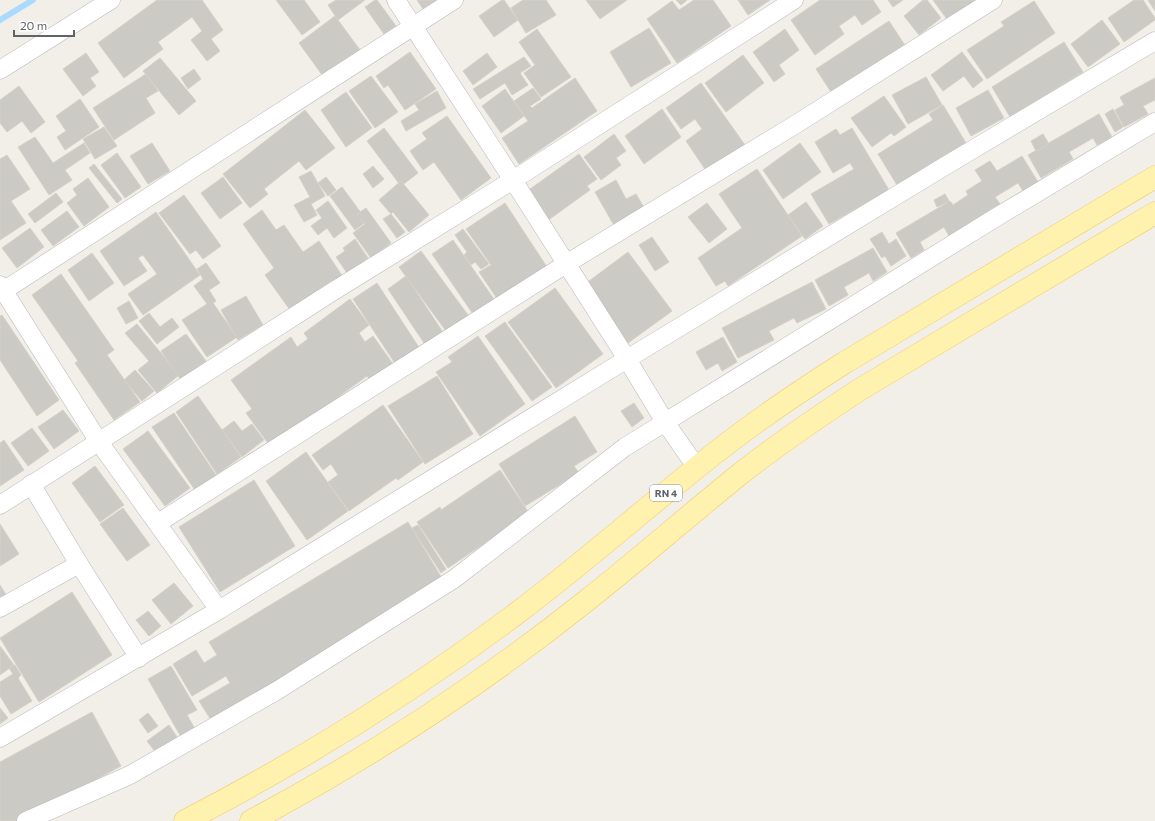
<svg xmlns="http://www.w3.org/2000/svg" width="1155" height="821" font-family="Commissioner,sans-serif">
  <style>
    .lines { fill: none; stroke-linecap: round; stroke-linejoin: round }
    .stream { stroke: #aadaff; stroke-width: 6 }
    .building { fill: #cccac5; stroke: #d6d1c6 }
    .minor-casing { stroke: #b5b8bc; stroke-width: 19 }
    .primary-casing { stroke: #f2c960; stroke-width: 23 }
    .minor { stroke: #fff; stroke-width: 18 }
    .primary { stroke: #fff2af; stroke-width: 22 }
    .labels { text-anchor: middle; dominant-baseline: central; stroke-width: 3; stroke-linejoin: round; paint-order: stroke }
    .shield { fill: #fff; stroke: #8f9295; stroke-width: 1 }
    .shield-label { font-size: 10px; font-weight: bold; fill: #5f6368 }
  </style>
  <rect width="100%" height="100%" fill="#f1efe8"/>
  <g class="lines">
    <!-- stream -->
    <path class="stream" d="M0,20L33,0"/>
  </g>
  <!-- building -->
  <g class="building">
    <path d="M157,0H202L223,30L211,39L220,51L207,61L191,40L202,31L192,17L158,42L163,49L124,78L98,43Z"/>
    <path d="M276,0H304L320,22L302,35Z"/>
    <path d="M336,0H365L338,20L328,5Z"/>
    <path d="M375,0H377L396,26L384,34L365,7Z"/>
    <path d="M417,0H437L423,9Z"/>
    <path d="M502,0H504L518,20L494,37L479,16Z"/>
    <path d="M523,0H546L556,15L526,33L511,8Z"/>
    <path d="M586,0H627L600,19Z"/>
    <path d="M676,0H687L681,5Z"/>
    <path d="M694,0H713L731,26L677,63L647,19L672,1L679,10Z"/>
    <path d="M738,0H770L748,15Z"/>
    <path d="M820,0H873L881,12L862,25L855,15L839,26L844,34L815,55L791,20Z"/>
    <path d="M888,0H903L893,7Z"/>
    <path d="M923,0H927L941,18L919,35L904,16Z"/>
    <path d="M933,0H985L949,22Z"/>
    <path d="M1134,0H1143L1155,18V20L1124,42L1108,18Z"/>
    <path d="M1148,0H1155V11Z"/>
    <path d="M1034,1L1055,33L987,79L967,50L1004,26L1001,22Z"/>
    <path d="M335,16L360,50L323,76L299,43Z"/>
    <path d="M1102,20L1120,44L1088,67L1071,44Z"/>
    <path d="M889,21L906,47L833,95L816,69Z"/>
    <path d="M649,28L671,63L631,87L610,52Z"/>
    <path d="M537,29L571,77L541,97L524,73L535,65L519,42Z"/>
    <path d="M785,29L799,50L779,65L785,74L774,82L753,52Z"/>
    <path d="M1064,42L1083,72L1010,117L992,87Z"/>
    <path d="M410,52L436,89L405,110L388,85L384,88L376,76Z"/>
    <path d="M962,52L983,80L973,88L964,76L943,91L931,75Z"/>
    <path d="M86,53L99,72L90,78L96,86L83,96L63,69Z"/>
    <path d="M487,53L497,67L473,85L463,71Z"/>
    <path d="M743,55L764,83L726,112L705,83Z"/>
    <path d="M524,57L531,66L520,73L528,85L512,95L505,83L480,99L473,89Z"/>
    <path d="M160,58L196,101L179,115L143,71Z"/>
    <path d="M194,69L201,79L188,89L181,78Z"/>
    <path d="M146,74L158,91L146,98L155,113L114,140L93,108Z"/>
    <path d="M371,76L398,112L375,128L349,91Z"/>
    <path d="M926,77L942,105L908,124L892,95Z"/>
    <path d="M575,78L597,111L519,164L502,138L528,121L514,101L533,88L541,99L530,106L532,108Z"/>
    <path d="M1155,78V100L1143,106L1148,114L1124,127L1115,110L1124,105L1120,97Z"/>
    <path d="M701,83L745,145L707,172L686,141L702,129L695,119L681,129L666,108Z"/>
    <path d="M19,86L45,122L31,133L22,121L7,132L0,123V100Z"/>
    <path d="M505,89L524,116L501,133L482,106Z"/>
    <path d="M988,90L1004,118L971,136L956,108Z"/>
    <path d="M437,91L446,108L406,131L401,121L419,110L415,104Z"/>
    <path d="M346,92L372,128L346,147L321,110Z"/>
    <path d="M884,96L906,127L894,136L891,133L872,147L851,118Z"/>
    <path d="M80,99L99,127L65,150L57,137L66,131L56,116Z"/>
    <path d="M943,105L966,143L897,185L878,154L933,120L929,114Z"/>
    <path d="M662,109L681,137L644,164L625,136Z"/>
    <path d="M1113,109L1123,127L1115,132L1105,114Z"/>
    <path d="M305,110L335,148L306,170L299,161L264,189L268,194L250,208L223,174Z"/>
    <path d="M1099,114L1112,137L1097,145L1093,138L1069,152L1073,159L1041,178L1028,155Z"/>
    <path d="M447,116L491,178L461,200L434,162L423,170L410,151L427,139L422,133Z"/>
    <path d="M104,127L117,146L95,159L83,139Z"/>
    <path d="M384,128L418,173L401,186L367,141Z"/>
    <path d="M852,128L889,190L829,224L811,194L854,169L850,163L833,173L815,142L836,129L840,135Z"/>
    <path d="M614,134L626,151L616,158L621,165L601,180L584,157Z"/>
    <path d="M1043,134L1049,144L1036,151L1031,141Z"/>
    <path d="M35,137L53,163L84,143L90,153L65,170L72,180L49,195L18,147Z"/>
    <path d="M152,143L170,171L148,184L130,156Z"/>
    <path d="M800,143L821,172L783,199L763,170Z"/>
    <path d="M117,153L141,187L125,198L101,165Z"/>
    <path d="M579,154L597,179L587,186L590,190L547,221L526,192Z"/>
    <path d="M7,155L30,189L11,201L26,223L0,240V159Z"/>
    <path d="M1022,156L1038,182L1023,191L1018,183L995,197L1000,204L949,236L944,227L920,242L924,250L911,258L896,233L950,201L953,205L968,195L966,191L982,181L975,170L990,161L997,171Z"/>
    <path d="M94,164L122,199L117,203L89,168Z"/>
    <path d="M373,166L384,179L373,188L363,174Z"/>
    <path d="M757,169L802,236L728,286L725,281L716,286L698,258L742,228L719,194Z"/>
    <path d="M311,171L325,196L311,204L317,215L304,222L294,205L310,197L299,177Z"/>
    <path d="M223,177L242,203L220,219L201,193Z"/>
    <path d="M326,177L336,190L328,196L318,183Z"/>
    <path d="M88,178L109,207L84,226L67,203L77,195L73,189Z"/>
    <path d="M616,180L626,199L636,194L646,211L616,229L595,192Z"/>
    <path d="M401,181L429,215L409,232L393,212L391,214L379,200Z"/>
    <path d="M342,187L367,221L355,230L330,196Z"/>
    <path d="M56,193L63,202L35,223L28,214Z"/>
    <path d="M945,194L949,201L937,207L934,200Z"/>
    <path d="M184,195L221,246L203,259L196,250L190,254L159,213Z"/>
    <path d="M328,201L347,228L334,238L327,228L318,235L311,226L322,218L316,210Z"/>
    <path d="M806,202L823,226L805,239L788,215Z"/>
    <path d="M505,203L547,267L498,300L479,272L491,265L466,229Z"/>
    <path d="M707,203L727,229L709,243L688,217Z"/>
    <path d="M366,208L391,243L371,258L353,233L365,224L357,214Z"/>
    <path d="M262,210L276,230L284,225L303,252L319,241L343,277L333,284L331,281L290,310L265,275L274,268L243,224Z"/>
    <path d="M67,211L79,227L53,246L41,230Z"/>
    <path d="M156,212L200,275L143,315L128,294L157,274L143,255L138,258L147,271L124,286L100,251Z"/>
    <path d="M391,214L405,232L397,238L383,219Z"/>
    <path d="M30,228L44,247L17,268L2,248Z"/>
    <path d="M463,229L489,264L481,269L475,262L471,265L464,255L467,252L455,235Z"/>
    <path d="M882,232L889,244L896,239L906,256L891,266L885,256L882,258L870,239Z"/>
    <path d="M652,237L669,262L655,271L639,245Z"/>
    <path d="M355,239L368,258L347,273L336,257L345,251L343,248Z"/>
    <path d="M453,240L496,302L475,317L432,254Z"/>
    <path d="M873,248L887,272L873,281L869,273L844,287L848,295L829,306L815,280Z"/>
    <path d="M421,251L468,315L446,331L399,267Z"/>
    <path d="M628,252L672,311L628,343L585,284Z"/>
    <path d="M92,253L114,283L89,301L68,270Z"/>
    <path d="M206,263L220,283L209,290L216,301L213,303L237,337L207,357L182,320L207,304L194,286L203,279L197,269Z"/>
    <path d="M61,274L114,350L107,355L140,402L114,420L75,363L78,361L32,295Z"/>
    <path d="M406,276L444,334L426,346L388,289Z"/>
    <path d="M812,282L826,309L797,323L794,318L769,331L774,340L738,358L722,328Z"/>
    <path d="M377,283L420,349L396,365L353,299Z"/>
    <path d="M555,288L603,354L556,388L508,322Z"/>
    <path d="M246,296L263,325L238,340L221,310Z"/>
    <path d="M350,299L369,325L359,333L365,342L373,336L393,364L371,381L367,376L270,446L246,413L252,409L231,380L291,337L297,347L308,339L304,333Z"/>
    <path d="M129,301L138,318L126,324L117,308Z"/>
    <path d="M149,313L160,327L172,318L179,327L157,344L139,321Z"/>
    <path d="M2,315L59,400L37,416L0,360V316Z"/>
    <path d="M505,322L552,387L532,401L485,336Z"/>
    <path d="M137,324L179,375L157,393L138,370L149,361L125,333Z"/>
    <path d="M186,334L206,361L181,380L161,351Z"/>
    <path d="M478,336L525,404L480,436L436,372L452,362L448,357Z"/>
    <path d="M723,337L737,362L722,371L718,363L706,370L696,352Z"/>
    <path d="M135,370L154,391L142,401L124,380Z"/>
    <path d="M437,376L473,434L425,464L388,406Z"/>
    <path d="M198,396L241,457L217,474L176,412Z"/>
    <path d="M634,403L644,418L632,427L621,411Z"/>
    <path d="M383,405L423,462L398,480L396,478L349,511L328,482L338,475L331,464L323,470L312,455Z"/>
    <path d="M63,410L79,431L54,449L38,427Z"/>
    <path d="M174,413L216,475L195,490L152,427Z"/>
    <path d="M575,416L597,452L574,466L579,473L525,506L499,464Z"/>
    <path d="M234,421L242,431L252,424L264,440L242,457L222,430Z"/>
    <path d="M32,428L49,451L28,466L11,443Z"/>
    <path d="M148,431L190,488L165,506L123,449Z"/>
    <path d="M4,440L24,470L0,486V443Z"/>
    <path d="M306,452L348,511L307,540L266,481Z"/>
    <path d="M95,466L124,505L100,522L72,483Z"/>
    <path d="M500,470L529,513L448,568L417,522L440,507L441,510Z"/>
    <path d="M254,480L295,546L220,592L179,527Z"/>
    <path d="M123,508L150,545L127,561L100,524Z"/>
    <path d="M408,522L443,580L213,723L199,701L230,683L226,676L192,696L173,664L196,650L204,663L217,655L209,642Z"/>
    <path d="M0,524L19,554L0,566Z"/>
    <path d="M418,525L446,569L441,573L412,528Z"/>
    <path d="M174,583L193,606L171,624L152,600Z"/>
    <path d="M0,585L8,598L0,603Z"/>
    <path d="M72,592L112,655L39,702L0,638Z"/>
    <path d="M148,611L161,626L149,636L136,620Z"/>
    <path d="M0,646L14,665L0,675Z"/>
    <path d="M15,665L21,675L18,678L32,701L11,714L0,696V682L13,674L9,668Z"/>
    <path d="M171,666L197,710L187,715L195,729L181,737L148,679Z"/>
    <path d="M0,708L8,718L0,724Z"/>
    <path d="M92,712L121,766L19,821H0V762Z"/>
    <path d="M148,713L158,726L148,733L139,720Z"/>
    <path d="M169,725L177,737L156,753L147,741Z"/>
  </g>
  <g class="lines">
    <!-- minor casing -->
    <g class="minor-casing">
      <g id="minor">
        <path d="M396,0L513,180L627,359L665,422L697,468"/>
        <path d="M0,70L111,0"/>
        <path d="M0,285L99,442L219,610"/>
        <path d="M0,293L454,0"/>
        <path d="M31,484L79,564L139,658"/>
        <path d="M0,505L332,292L513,180L794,0"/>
        <path d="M158,523L566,264L793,126L993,0"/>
        <path d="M0,608L79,564"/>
        <path d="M0,738L219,610L627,359L945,166L1155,41"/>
        <path d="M26,821L130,775L278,690L454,579L625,447L995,218L1155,122"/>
      </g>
    </g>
    <!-- primary casing -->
    <g class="primary-casing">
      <g id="primary">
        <path d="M185,821C301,761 412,692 517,613C588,560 654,500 724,446C763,416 803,389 844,363L1155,177"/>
        <path d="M251,821C369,758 482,684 586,601C638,560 688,516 740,474C778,444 818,417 859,390L1155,213"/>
      </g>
    </g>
    <!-- minor -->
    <use href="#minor" class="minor"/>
    <!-- primary -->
    <use href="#primary" class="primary"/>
  </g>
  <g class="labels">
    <!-- shield labels -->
    <rect class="shield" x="650" y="485" width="32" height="16" rx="3"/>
    <g class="shield-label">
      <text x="666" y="493">RN 4</text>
    </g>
  </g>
  <!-- scale -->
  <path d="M14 30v6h60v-6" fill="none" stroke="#5f6368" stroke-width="2"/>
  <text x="20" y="30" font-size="12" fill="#5f6368" stroke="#ffffff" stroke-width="3" paint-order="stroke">20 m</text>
</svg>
